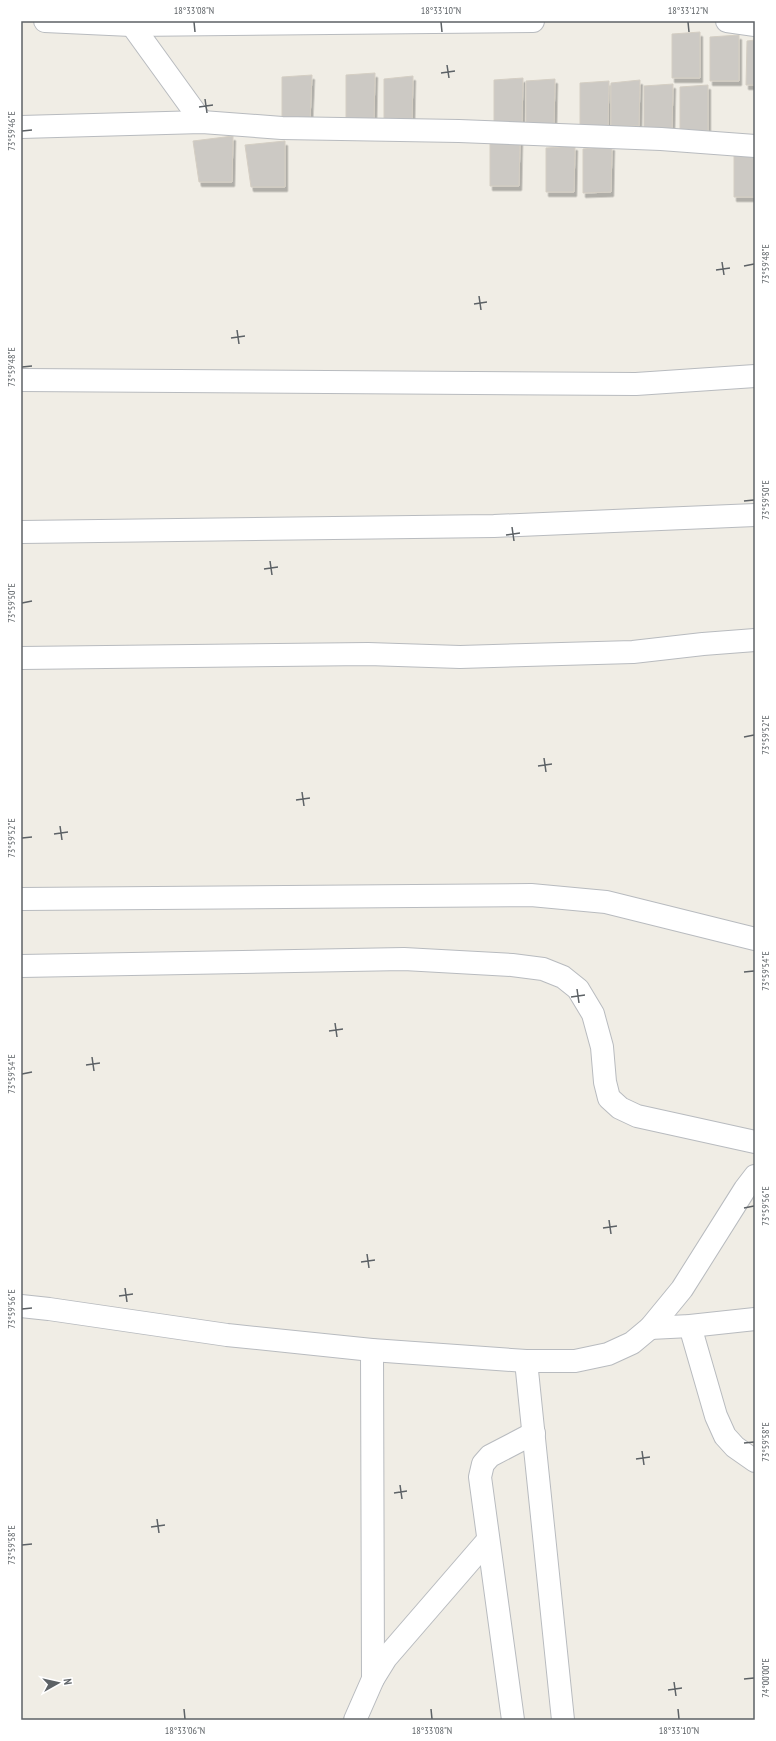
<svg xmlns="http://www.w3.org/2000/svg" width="776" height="1741" font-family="'PT Sans Narrow',sans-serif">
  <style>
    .building { fill: #ccc9c4; stroke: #d4cec3; filter: url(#shadow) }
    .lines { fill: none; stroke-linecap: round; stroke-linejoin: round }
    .street-casing { stroke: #b8bbbf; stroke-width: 24 }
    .street { stroke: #fff; stroke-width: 22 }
    .ticks { fill: none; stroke: #5d6266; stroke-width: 1.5 }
    .neatline { fill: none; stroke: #5d6266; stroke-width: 1.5 }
    .ticks-label { font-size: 10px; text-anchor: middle; fill: #5d6266 }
  </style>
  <defs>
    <filter id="shadow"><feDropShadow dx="2.5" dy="4.5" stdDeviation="0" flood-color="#0004"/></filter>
  </defs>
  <rect width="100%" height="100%" fill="#f0ede5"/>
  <!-- building -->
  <g class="building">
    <path d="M700,32V78H672V34Z"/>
    <path d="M739,35V81H710V37Z"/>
    <path d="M755,40V85H746L747,41Z"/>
    <path d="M375,73L374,119L346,118V75Z"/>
    <path d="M312,75L310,120H282V77Z"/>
    <path d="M413,76L412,122H384V79Z"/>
    <path d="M523,78L522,124H494V80Z"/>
    <path d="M555,79L554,125H526V81Z"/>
    <path d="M640,80L639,126H611V83Z"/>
    <path d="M609,81L608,127H580V83Z"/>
    <path d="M673,84L672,129H644V86Z"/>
    <path d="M708,85V131H680V87Z"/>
    <path d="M233,136L232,182H199L193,141Z"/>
    <path d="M520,140L519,186H490V142Z"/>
    <path d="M285,141V187H251L245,145Z"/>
    <path d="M575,146L574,192H546V148Z"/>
    <path d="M612,146L611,192L583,193V149Z"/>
    <path d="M755,152V197H734V153Z"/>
  </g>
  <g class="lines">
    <!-- street casing -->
    <g class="street-casing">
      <g id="street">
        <path d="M45,21L131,25L533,21"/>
        <path d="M129,21L202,122"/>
        <path d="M727,21L755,25"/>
        <path d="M21,127L202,122L282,128L459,131L661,139L755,146"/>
        <path d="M21,380L636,384L755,376"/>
        <path d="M21,532L494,526L755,515"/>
        <path d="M21,658L368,654L460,657L633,652L703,644L755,640"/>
        <path d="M21,899L531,895L606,902L755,939"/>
        <path d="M21,966L404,959L512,965L543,969L563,977L578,989L593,1014L602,1047L605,1082L609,1098L620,1108L637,1116L755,1142"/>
        <path d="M21,1306L49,1309L227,1335L372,1350L526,1361H575L608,1354L632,1343L650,1328L682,1289L745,1189L755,1176"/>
        <path d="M690,1326L716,1416L725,1436L735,1447L755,1461"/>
        <path d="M650,1328L690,1326L755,1319"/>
        <path d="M372,1350L373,1679"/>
        <path d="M526,1361L563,1720"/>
        <path d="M355,1720L373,1679L386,1658L488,1540"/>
        <path d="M513,1720L480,1477L483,1464L490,1456L534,1433"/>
      </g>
    </g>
    <!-- street -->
    <use href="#street" class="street"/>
  </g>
  <!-- ticks -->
  <path class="ticks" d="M194,22L195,32M441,22L442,32M688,22L689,32M447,65L449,78M441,73L455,71M205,99L207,113M199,107L213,105M22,131L32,130M722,262L724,275M744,266L754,264M716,270L730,268M479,296L481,310M474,304L487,302M237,330L239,344M231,338L245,336M22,367L32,366M744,501L754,500M512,527L514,541M506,535L520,533M270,561L272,575M264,569L278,567M22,603L32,601M744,737L754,735M544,758L546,772M538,766L552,764M302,792L304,806M296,800L310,798M60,826L62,840M54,834L68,832M22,838L32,837M744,972L754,971M577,989L579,1003M571,997L585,995M335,1023L337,1037M329,1031L343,1029M92,1057L94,1071M86,1065L100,1063M22,1074L32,1072M744,1208L754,1206M609,1220L611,1234M603,1228L617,1226M367,1254L369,1268M361,1262L375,1260M125,1288L127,1302M119,1296L133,1294M22,1309L32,1308M744,1443L754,1442M642,1451L644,1465M636,1459L650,1457M400,1485L402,1499M394,1493L407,1491M157,1519L159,1533M151,1527L165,1525M22,1545L32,1544M744,1679L754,1678M674,1682L676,1696M668,1690L682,1688M184,1709L185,1719M431,1709L432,1719M678,1709L679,1719"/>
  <!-- border -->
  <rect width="776" height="1741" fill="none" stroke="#ffffff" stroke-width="44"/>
  <!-- north arrow -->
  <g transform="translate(58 1683) rotate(82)" stroke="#ffffff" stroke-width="3" paint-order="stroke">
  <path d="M0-3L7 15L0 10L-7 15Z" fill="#5d6266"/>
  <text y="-6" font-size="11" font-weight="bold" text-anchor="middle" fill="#5d6266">N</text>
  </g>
  <rect x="22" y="22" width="732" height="1697" class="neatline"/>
  <g class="ticks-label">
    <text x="194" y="14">18°33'08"N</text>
    <text x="441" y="14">18°33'10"N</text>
    <text x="688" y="14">18°33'12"N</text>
    <text transform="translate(11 131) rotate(-90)" y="4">73°59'46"E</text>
    <text transform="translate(765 264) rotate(-90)" y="4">73°59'48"E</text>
    <text transform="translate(11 367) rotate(-90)" y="4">73°59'48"E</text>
    <text transform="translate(765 500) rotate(-90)" y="4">73°59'50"E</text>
    <text transform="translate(11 603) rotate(-90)" y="4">73°59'50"E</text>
    <text transform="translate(765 735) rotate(-90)" y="4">73°59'52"E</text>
    <text transform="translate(11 838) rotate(-90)" y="4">73°59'52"E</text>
    <text transform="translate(765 971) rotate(-90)" y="4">73°59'54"E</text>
    <text transform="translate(11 1074) rotate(-90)" y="4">73°59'54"E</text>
    <text transform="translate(765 1206) rotate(-90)" y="4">73°59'56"E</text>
    <text transform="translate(11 1309) rotate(-90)" y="4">73°59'56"E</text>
    <text transform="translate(765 1442) rotate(-90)" y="4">73°59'58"E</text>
    <text transform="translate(11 1545) rotate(-90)" y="4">73°59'58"E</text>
    <text transform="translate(765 1678) rotate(-90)" y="4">74°00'00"E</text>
    <text x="185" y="1734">18°33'06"N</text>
    <text x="432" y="1734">18°33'08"N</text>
    <text x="679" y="1734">18°33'10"N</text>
  </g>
</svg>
